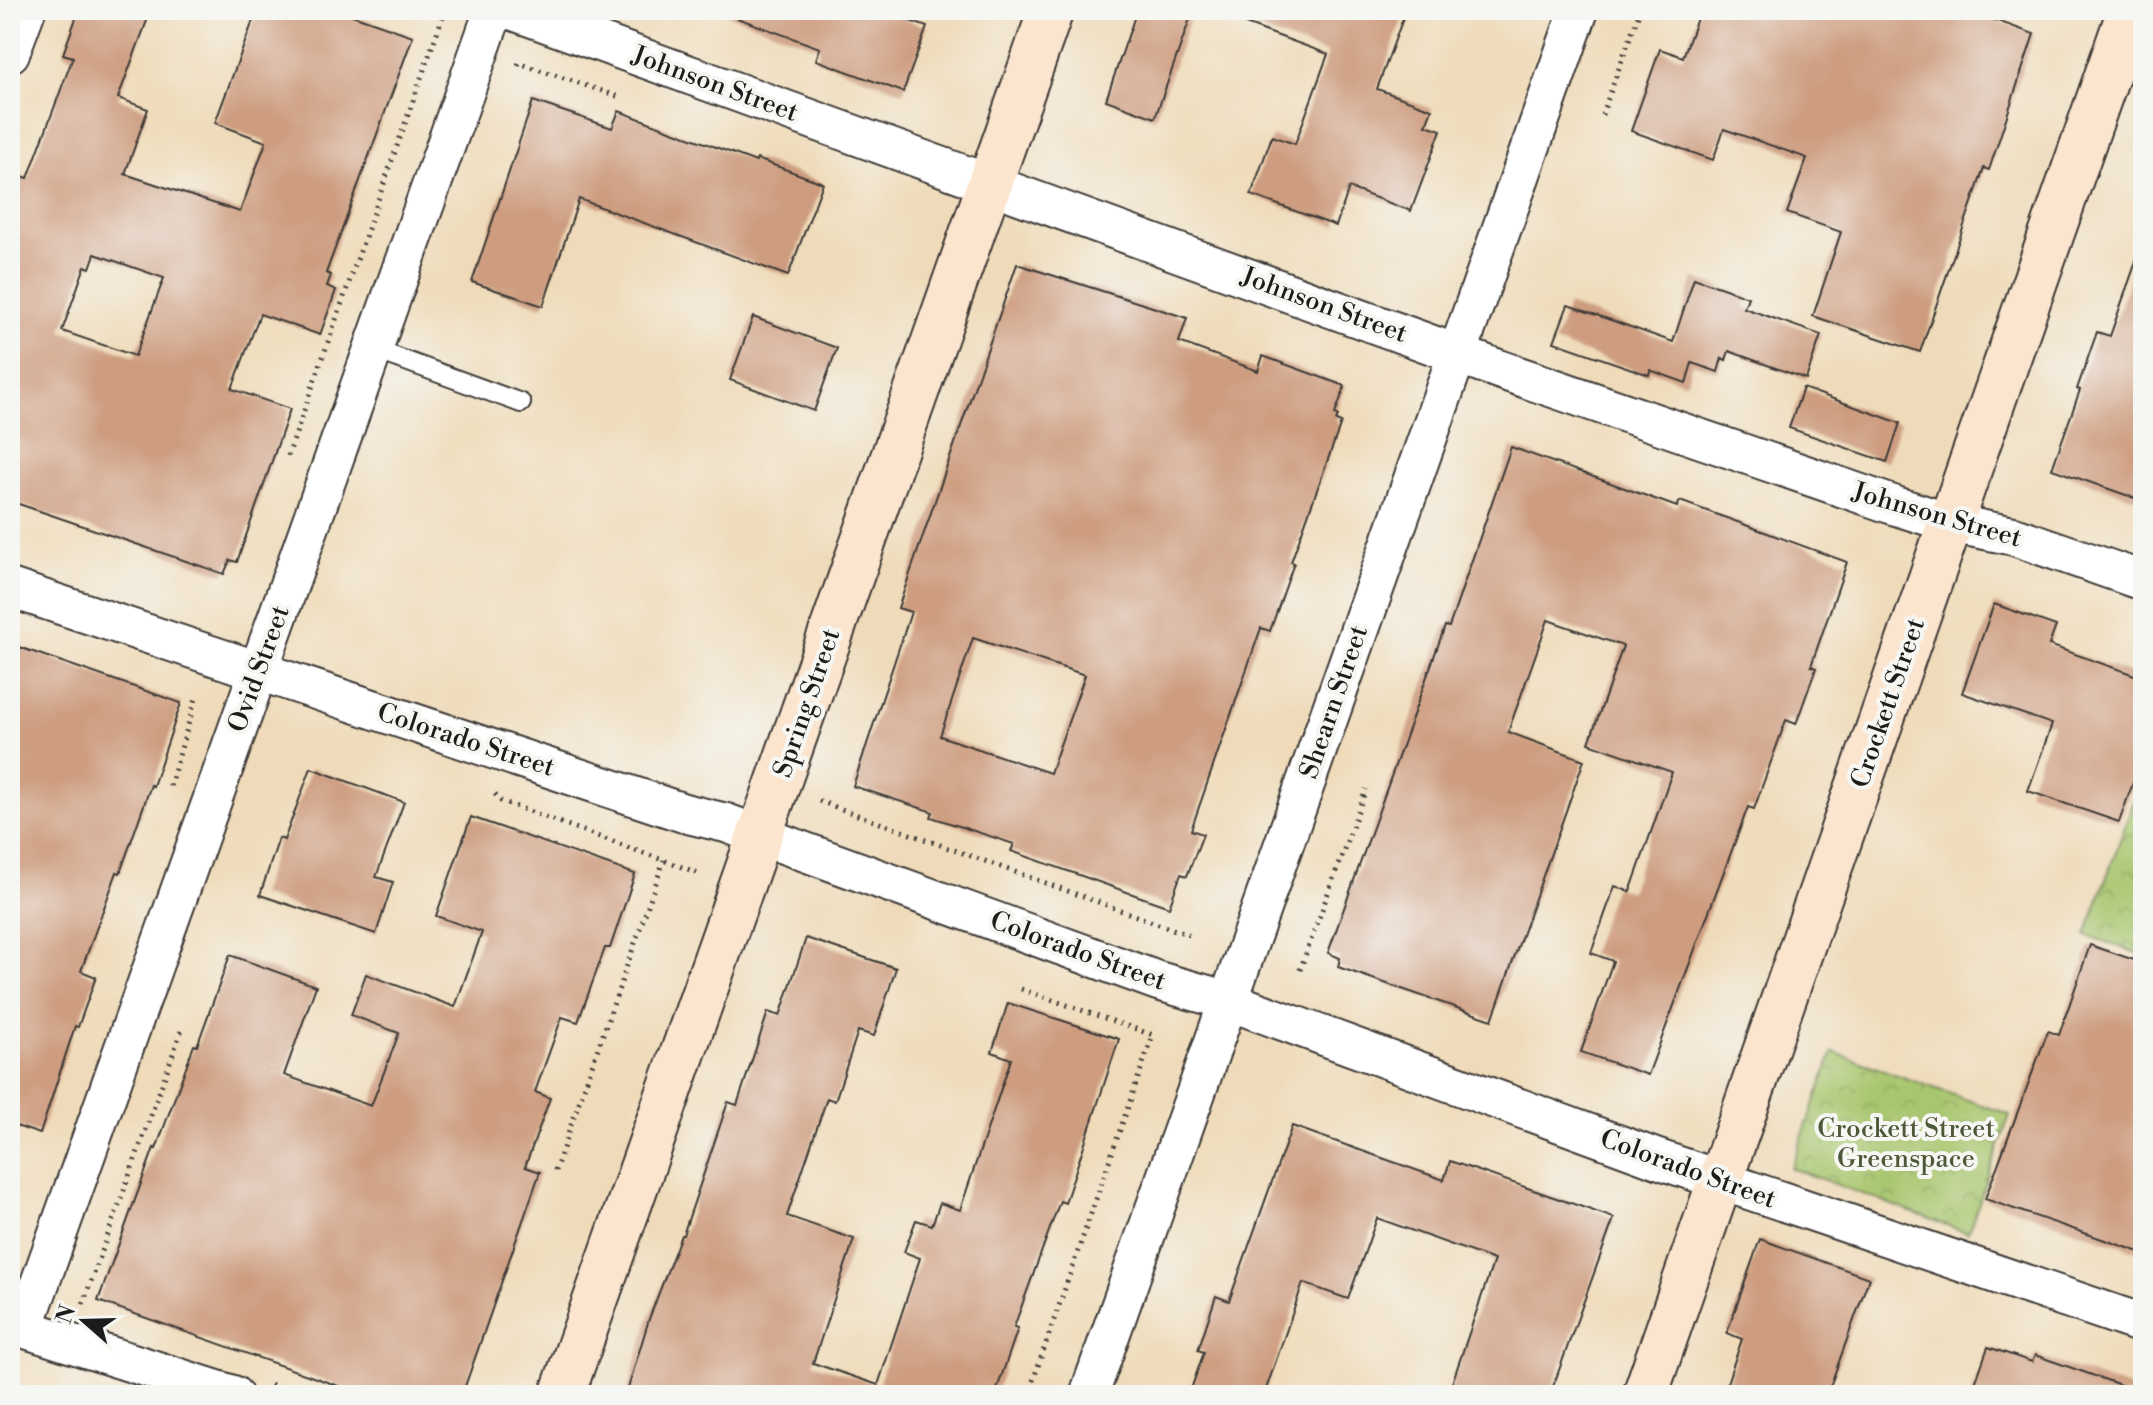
<svg xmlns="http://www.w3.org/2000/svg" width="2153" height="1405" font-family="'Libre Bodoni',serif">
  <style>
    .park { fill: url(#park-crowns); stroke: #627145; stroke-width: 2 }
    .building { fill: #ce9d80; fill-rule: evenodd }
    .lines { fill: none; stroke-linecap: round; stroke-linejoin: round }
    .lane-casing { stroke: #3c3934; stroke-width: 22 }
    .street-casing { stroke: #3c3934; stroke-width: 42 }
    .secondary-casing { stroke: #3c3934; stroke-width: 48 }
    .path { stroke: #3c3934; stroke-width: 5; stroke-dasharray: 2 6; stroke-linecap: butt }
    .lane { stroke: #fff; stroke-width: 18 }
    .street { stroke: #fff; stroke-width: 38 }
    .secondary { stroke: #fce5cf; stroke-width: 44 }
    .labels { text-anchor: middle; dominant-baseline: central; stroke-width: 8; stroke-linejoin: round; paint-order: stroke }
    .street-label { font-size: 26px; fill: #1c1c1c; stroke: #f6f6f2 }
    .park-label { font-size: 26px; fill: #4d5839; stroke: #f6f6f2 }
  </style>
  <defs>
    <pattern id="park-crowns" width="20" height="18" patternUnits="userSpaceOnUse" patternTransform="scale(2)"><rect width="20" height="18" fill="#a8c66e"/><path d="M2 6a3 3 0 1 1 6 0M12 15a3 3 0 1 1 6 0" fill="none" stroke="#90aa5f"/></pattern>
  </defs>
  <rect width="100%" height="100%" fill="#f6f6f2"/>
  <filter id="ink" filterUnits="userSpaceOnUse"><feTurbulence type="fractalNoise" baseFrequency=".0125" numOctaves="2"/><feDisplacementMap in="SourceGraphic" scale="16" xChannelSelector="R" yChannelSelector="G"/><feConvolveMatrix kernelMatrix="1 2 1 2 8 2 1 2 1" color-interpolation-filters="sRGB"/></filter>
  <filter id="wash" filterUnits="userSpaceOnUse"><feTurbulence type="fractalNoise" baseFrequency=".006" numOctaves="4" result="noise"/><feDisplacementMap in="SourceGraphic" scale="32" xChannelSelector="R" yChannelSelector="G"/><feGaussianBlur stdDeviation="1.8" result="paint"/><feColorMatrix in="noise" values="0 0 0 0 0 0 0 0 0 0 0 0 0 0 0 0 0 1.4 0 .05"/><feComposite in="paint" operator="in"/></filter>
  <g filter="url(#wash)">
    <rect width="100%" height="100%" fill="#efdbba"/>
    <!-- park -->
    <g class="park">
      <path d="M2143,776V955L2086,935Z"/>
      <path d="M1833,1052L2010,1115L1968,1233L1791,1168Z"/>
    </g>
    <g id="blocks">
      <!-- building -->
      <g class="building">
        <path d="M79,10H151L118,98L148,109L125,174L240,212L266,142L215,123L257,10H338L413,36L326,273L331,275L327,286L336,290L320,335L260,314L232,389L290,409L237,562L230,560L224,574L10,501V198L19,175L28,178L73,57L63,54ZM95,254L164,278L135,356L62,331L85,266L90,268Z"/>
        <path d="M727,10H880L927,27L903,92L816,60L820,48L726,14Z"/>
        <path d="M1137,10H1193L1155,118L1106,100Z"/>
        <path d="M1218,10H1406L1377,89L1432,109L1426,125L1441,130L1411,211L1349,188L1336,226L1251,195L1272,136L1295,144L1328,54L1218,14Z"/>
        <path d="M1700,10H1967L2034,34L1989,170L1984,168L1920,352L1813,316L1841,232L1787,213L1807,158L1724,129L1713,160L1631,131L1660,49L1683,57Z"/>
        <path d="M533,101L612,128L619,111L756,162L757,159L823,183L788,276L579,199L543,306L472,282Z"/>
        <path d="M2138,256L2143,257V501L2052,469L2080,390L2077,389L2097,332L2110,336Z"/>
        <path d="M1017,264L1187,318L1179,342L1258,371L1263,356L1345,386L1335,414L1338,416L1336,421L1341,423L1291,562L1294,563L1270,631L1261,628L1191,830L1203,834L1187,876L1181,874L1169,907L1011,851L1014,844L931,817L933,812L853,786L911,612L898,608ZM973,638L1085,675L1050,773L940,736Z"/>
        <path d="M1694,278L1748,297L1744,308L1821,335L1806,379L1729,351L1726,360L1722,358L1718,372L1692,363L1686,383L1650,370L1649,375L1554,342L1568,305L1673,342Z"/>
        <path d="M753,317L837,348L814,411L730,380Z"/>
        <path d="M1803,388L1900,423L1887,462L1789,428Z"/>
        <path d="M1511,447L1677,507L1680,501L1847,562L1811,666L1816,668L1796,724L1786,720L1754,809L1748,807L1648,1075L1581,1052L1613,961L1591,953L1615,886L1630,892L1672,772L1589,743L1623,646L1548,620L1508,732L1584,760L1492,1020L1338,967L1340,958L1328,953L1445,626L1449,627Z"/>
        <path d="M1994,604L2056,626L2049,645L2143,678V755L2119,822L2028,791L2052,724L1962,693Z"/>
        <path d="M10,644L181,703L153,786L151,785L120,873L117,872L81,971L96,977L78,1027L75,1026L40,1134L10,1124Z"/>
        <path d="M311,768L404,802L376,877L393,882L376,934L260,895L279,838L284,840Z"/>
        <path d="M471,817L635,874L610,948H605L578,1022L562,1017L535,1092L550,1098L525,1167L540,1172L462,1395H364L98,1301L154,1148L156,1149L194,1045L197,1046L230,955L316,986L284,1075L371,1106L399,1033L351,1015L366,974L455,1007L482,932L436,916Z"/>
        <path d="M806,938L896,968L874,1036L858,1031L835,1101L827,1098L787,1216L854,1239L813,1363L878,1385L920,1258L904,1252L916,1220L932,1225L940,1203L960,1210L1011,1059L992,1052L1008,1003L1119,1039L1065,1203L1060,1201L1014,1327L1018,1328L995,1395H626L649,1319L681,1235H683L728,1102L737,1105L768,1012L780,1016Z"/>
        <path d="M2090,945L2143,963V1253L1985,1199L2048,1031L2059,1035Z"/>
        <path d="M1292,1126L1444,1180L1450,1161L1614,1218L1550,1395H1448L1494,1260L1377,1218L1348,1299L1303,1283L1264,1395H1189L1204,1352L1198,1350L1216,1296L1229,1301Z"/>
        <path d="M1760,1239L1869,1278L1827,1395H1723L1742,1339L1727,1333Z"/>
        <path d="M1988,1347L2032,1362L2035,1355L2135,1390V1395H1971Z"/>
      </g>
    </g>
  </g>
  <g filter="url(#ink)">
    <use href="#blocks" fill-opacity="0" stroke="#3c3934" stroke-width="2"/>
    <g class="lines">
      <!-- lane casing -->
      <g class="lane-casing">
        <path id="lane" d="M373,349L521,403"/>
      </g>
      <!-- street casing -->
      <g class="street-casing">
        <g id="street">
          <path d="M511,10L1504,371L1896,506L1950,523L2014,536L2143,581"/>
          <path d="M10,53L26,10"/>
          <path d="M10,588L684,813L726,823L1158,981L1229,1001L1658,1159L2143,1324"/>
          <path d="M10,1324L233,1395"/>
          <path d="M24,1328L494,10"/>
          <path d="M1089,1395L1579,10"/>
        </g>
      </g>
      <!-- secondary casing -->
      <g class="secondary-casing">
        <g id="secondary">
          <path d="M562,1395L1051,10"/>
          <path d="M1645,1395L2130,10"/>
        </g>
      </g>
      <!-- path -->
      <g class="path">
        <path d="M518,65L519,63L620,97"/>
        <path d="M1602,115L1640,10"/>
        <path d="M288,456L445,10"/>
        <path d="M170,786L197,695"/>
        <path d="M495,794L501,801L701,874"/>
        <path d="M819,801L1189,935"/>
        <path d="M1300,970L1366,789"/>
        <path d="M1021,989L1153,1035L1028,1395"/>
        <path d="M555,1171L664,860"/>
        <path d="M83,1304L183,1026"/>
        <path d="M271,1384L304,1395"/>
      </g>
      <!-- lane -->
      <use href="#lane" class="lane"/>
      <!-- street -->
      <use href="#street" class="street"/>
      <!-- secondary -->
      <use href="#secondary" class="secondary"/>
    </g>
  </g>
  <g class="labels">
    <!-- street labels -->
    <g class="street-label">
      <text transform="translate(715 84) rotate(20)">Johnson Street</text>
      <text transform="translate(1324 305) rotate(20)">Johnson Street</text>
      <text transform="translate(1937 515) rotate(16)">Johnson Street</text>
      <text transform="translate(259 669) rotate(-70)">Ovid Street</text>
      <text transform="translate(1334 702) rotate(-71)">Shearn Street</text>
      <text transform="translate(807 703) rotate(-71)">Spring Street</text>
      <text transform="translate(1888 703) rotate(-71)">Crockett Street</text>
      <text transform="translate(466 740) rotate(18)">Colorado Street</text>
      <text transform="translate(1078 951) rotate(20)">Colorado Street</text>
      <text transform="translate(1688 1169) rotate(20)">Colorado Street</text>
    </g>
    <!-- park labels -->
    <g class="park-label">
      <text x="1906" y="1129">Crockett Street<tspan x="1906" dy="30">Greenspace</tspan></text>
    </g>
  </g>
  <!-- margin -->
  <rect width="2153" height="1405" fill="none" stroke="#f6f6f2" stroke-width="40"/>
  <!-- north arrow -->
  <g transform="translate(84 1321) rotate(290)" stroke="#f6f6f2" stroke-width="6" paint-order="stroke">
  <path d="M0-6L14 30L0 20L-14 30Z" fill="#1c1c1c"/>
  <text y="-12" font-size="22" font-weight="bold" text-anchor="middle" fill="#1c1c1c">N</text>
  </g>
</svg>
